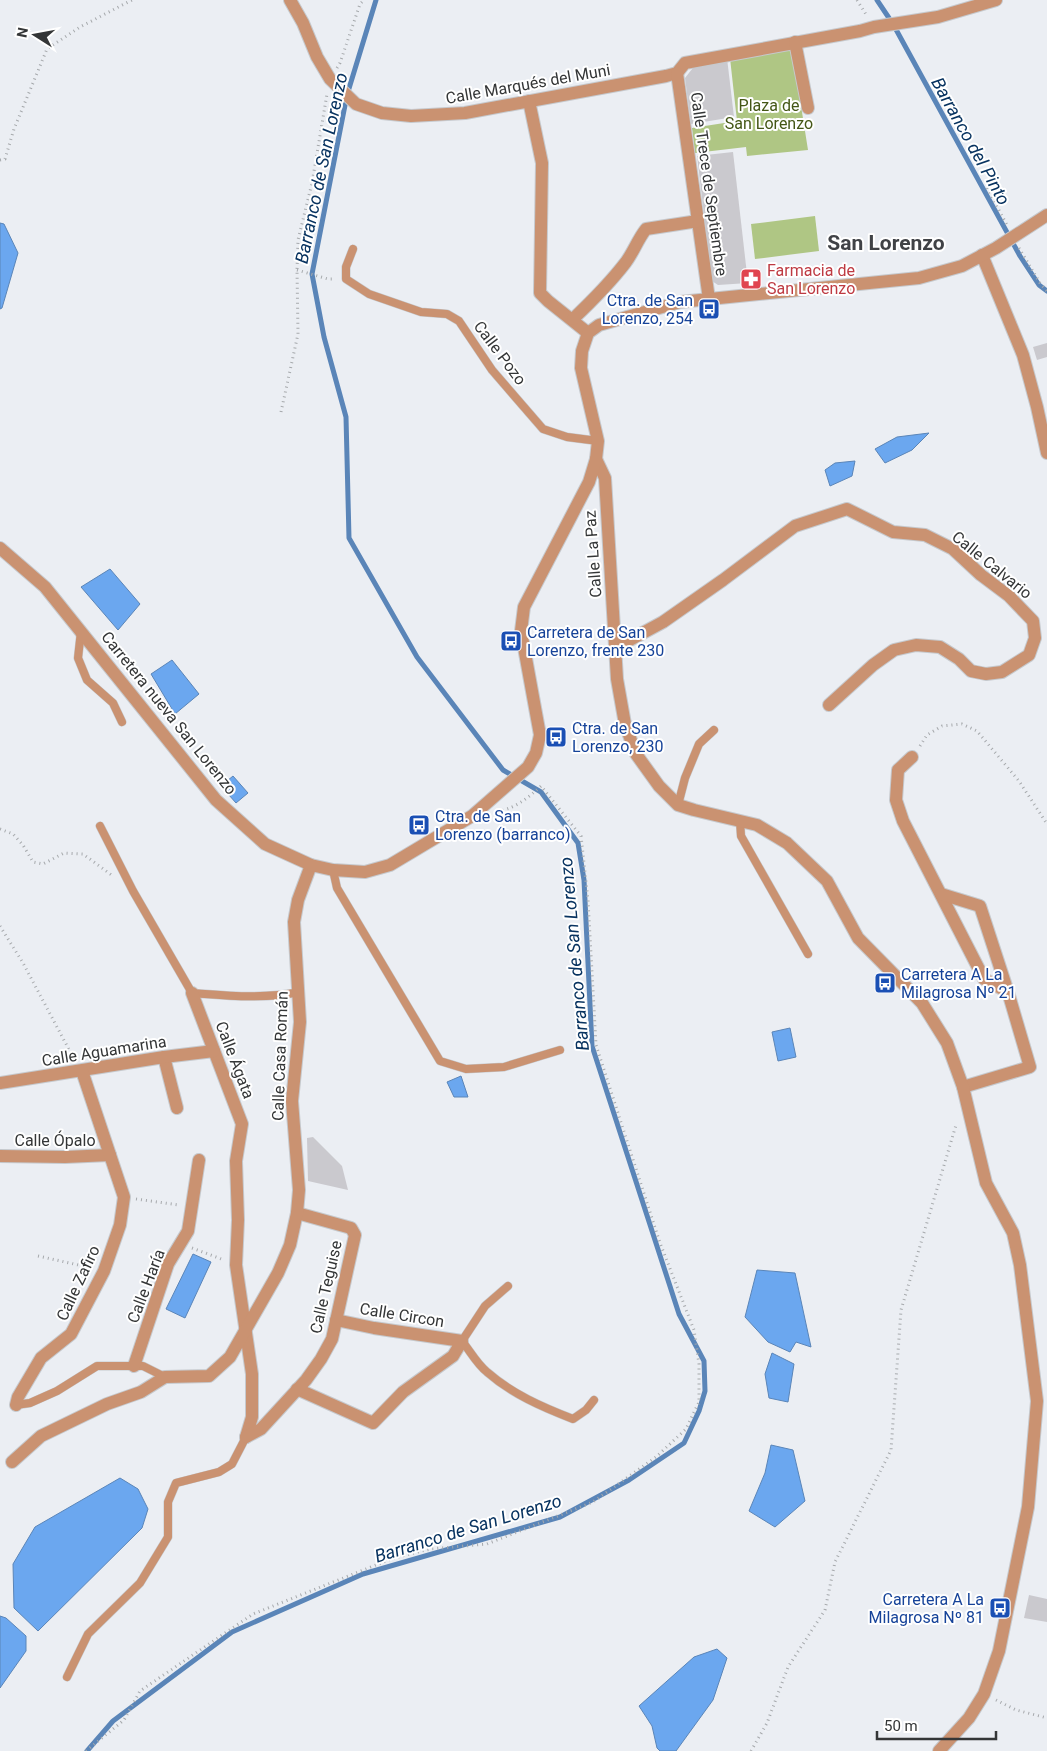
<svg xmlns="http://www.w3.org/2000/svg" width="1047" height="1751" font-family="Roboto,sans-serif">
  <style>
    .green { fill: #afc684 }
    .water { fill: #6ba7ef; stroke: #5a85b8 }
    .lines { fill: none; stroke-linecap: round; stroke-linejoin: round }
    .stream { stroke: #5a85b8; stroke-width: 5 }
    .building { fill: #cac9ce }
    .service-casing { stroke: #c6c9cd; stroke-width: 9 }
    .minor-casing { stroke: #c6c9cd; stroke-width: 14 }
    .tertiary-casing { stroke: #c6c9cd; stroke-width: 14 }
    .path { stroke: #a6a9ac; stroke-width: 3; stroke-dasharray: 1 4; stroke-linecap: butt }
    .service { stroke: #ca9271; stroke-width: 8 }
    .minor { stroke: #ca9271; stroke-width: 12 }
    .tertiary { stroke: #ca9271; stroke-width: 12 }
    .labels { text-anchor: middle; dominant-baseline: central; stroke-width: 4; stroke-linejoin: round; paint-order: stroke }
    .street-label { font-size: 16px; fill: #343637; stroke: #fff }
    .park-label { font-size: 16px; fill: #445716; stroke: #fff }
    .health-label { font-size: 16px; fill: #be3a42; stroke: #fff; text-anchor: start }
    .transit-label { font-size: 16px; fill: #164399; stroke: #fff; text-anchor: start }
    .water-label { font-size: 18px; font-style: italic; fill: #083360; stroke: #fff }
    .district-label { font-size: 21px; font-weight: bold; fill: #404246; stroke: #fff }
  </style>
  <rect width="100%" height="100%" fill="#ebeef3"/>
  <!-- green -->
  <g class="green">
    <path d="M792,49L808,150L747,156L746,147L695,153L692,128L737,121L730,58Z"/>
    <path d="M815,216L819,251L755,259L751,224Z"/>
  </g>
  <!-- water -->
  <g class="water">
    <path d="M0,223L4,224L18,253L2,308L0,309Z"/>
    <path d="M929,433L912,450L885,463L875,449L897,437Z"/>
    <path d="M855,461L852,476L830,486L825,470L835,463Z"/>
    <path d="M110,569L140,604L118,630L81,587Z"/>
    <path d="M172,660L199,694L175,714L151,674Z"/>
    <path d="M233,776L248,793L236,803L221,786Z"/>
    <path d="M790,1028L796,1057L778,1061L772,1032Z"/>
    <path d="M461,1076L468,1097H454L447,1082Z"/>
    <path d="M193,1254L211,1262L185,1318L166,1309Z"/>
    <path d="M757,1270L795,1273L811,1347L796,1342L790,1352L768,1342L745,1317Z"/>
    <path d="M772,1353L794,1364L788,1402L769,1398L765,1374Z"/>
    <path d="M771,1445L793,1450L805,1501L775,1527L749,1511L765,1473Z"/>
    <path d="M120,1478L138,1489L148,1509L142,1528L38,1631L14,1608L13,1564L35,1527Z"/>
    <path d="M0,1616L6,1618L26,1636V1651L0,1688Z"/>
    <path d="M717,1649L727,1658L713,1700L676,1751H660L657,1748L652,1726L639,1706L694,1657Z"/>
  </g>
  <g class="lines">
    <!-- stream -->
    <g class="stream">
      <path d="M877,0L893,24L1020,256L1039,285L1047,291"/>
      <path d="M87,1751L113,1721L232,1632L363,1574L560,1517L629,1480L684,1443L699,1411L705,1391L704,1361L679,1314L592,1046L584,880L578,843L541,792L503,770L417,657L349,538L346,417L324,337L312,274L347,95L376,0"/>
    </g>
  </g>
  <!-- building -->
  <g class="building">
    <path d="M727,58L734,117L691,124L685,78L696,64Z"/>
    <path d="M733,152L748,283L718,285L712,281L697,156Z"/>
    <path d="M1047,343V357L1037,360L1033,347Z"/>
    <path d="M313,1137L342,1166L348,1190L308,1181L307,1138Z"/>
    <path d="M1029,1595L1047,1599V1622L1024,1618Z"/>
  </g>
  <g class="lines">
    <!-- service casing -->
    <g class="service-casing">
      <g id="service">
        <path d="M353,249L346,267V279L369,294L421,312L447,314L459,321L492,370L543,429L567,437L598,441"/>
        <path d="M81,631L78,658L87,680L113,703L122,722"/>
        <path d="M678,805L685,778L699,744L714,730"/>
        <path d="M740,821L741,836L808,954"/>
        <path d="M100,826L133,891L192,993C228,996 264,999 300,992"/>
        <path d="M333,870L337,888L440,1061L466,1069L504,1067L560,1050"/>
        <path d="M508,1286L485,1306L462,1341C470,1351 477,1364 487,1372C512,1394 542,1407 573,1419L586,1410L594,1400"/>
        <path d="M16,1405L30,1403L57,1391L97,1366H143L165,1377"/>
        <path d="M67,1677L88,1634L140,1583L168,1537V1502L176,1483L219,1472L232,1464L246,1437"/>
      </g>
    </g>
    <!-- minor casing -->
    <g class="minor-casing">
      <g id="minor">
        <path d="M290,0L303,23L317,57L330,79L356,104L382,113L411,116L465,113L666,76L677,73L685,63L860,31L874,27L938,17L996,0"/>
        <path d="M795,42L808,108"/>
        <path d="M677,73L709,299"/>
        <path d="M529,101L542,163L540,293L548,301L588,333"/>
        <path d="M982,255L1023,355L1037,407L1047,453"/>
        <path d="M573,319C592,301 610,283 626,262C634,251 638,239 646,229L698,221"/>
        <path d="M615,648L663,622L723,580L795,526L847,509L893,532L925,535L953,549L981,575L1009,596L1033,621L1035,638L1029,655L1002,672L986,674L971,671L959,659L940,647L916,645L894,650L873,665L829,705"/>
        <path d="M912,757L898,770L896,800L903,821L984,979L1008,992"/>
        <path d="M941,894L980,906L1008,992L1030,1067L963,1087"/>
        <path d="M192,993L242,1124L236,1161L238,1220L236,1265L252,1374V1417L246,1437"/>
        <path d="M164,1057L177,1108"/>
        <path d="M0,1083L164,1057L214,1051"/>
        <path d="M0,1156L65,1157L110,1155"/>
        <path d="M134,1366L168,1264L188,1231L199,1160"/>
        <path d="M297,1389L373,1423L403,1392L453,1356L462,1341L374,1328L336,1320"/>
        <path d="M16,1405L18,1397L41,1358L71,1334L104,1271L120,1225L124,1197L82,1071"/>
        <path d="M246,1437L261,1429L306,1380L321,1359L332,1339L355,1235L351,1228L297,1213"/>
        <path d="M12,1462L41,1436L107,1404L141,1392L165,1377L209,1376L230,1357L278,1273L290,1245L297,1213L299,1190L292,1101L300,1022L294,922L298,900L311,865"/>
      </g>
    </g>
    <!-- tertiary casing -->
    <g class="tertiary-casing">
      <g id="tertiary">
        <path d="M596,459L605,478L617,679L625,724L636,754L659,786L678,805L694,810L757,825L787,843L827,881L858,938L922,1003L947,1043L963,1087L986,1183L1013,1233L1020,1265L1037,1401L1028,1507L999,1651L984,1694L969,1718L939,1751"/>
        <path d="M0,548L45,587L216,800L265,844L311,865L333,870L365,872L390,865L472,816L528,767L536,753L540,735L521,631L524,607L589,482L596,459L598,441L581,368L582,351L588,333L599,325L680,302L919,278L962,266L996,248L1047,215"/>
      </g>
    </g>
    <!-- path -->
    <g class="path">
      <path d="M857,0L867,16"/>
      <path d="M337,68L340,63L360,4L364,0"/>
      <path d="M0,160L5,159L14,129L47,49L80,27L132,0"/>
      <path d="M987,188L1008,227"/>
      <path d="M1019,248L1040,283L1047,291"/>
      <path d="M297,270L328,279H335"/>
      <path d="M281,412L298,334L297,270L298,240L312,183L327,94"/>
      <path d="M920,746L927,735L942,726L962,724L977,731L1019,781L1047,824"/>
      <path d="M0,829L13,834L23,845L33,862L43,864L64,853L83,854L113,876"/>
      <path d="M0,926L23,963L74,1059"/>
      <path d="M136,1199L179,1205"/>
      <path d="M192,1248L224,1260"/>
      <path d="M38,1256L92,1268"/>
      <path d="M996,1700L1016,1710L1047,1718"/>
      <path d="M86,1751L124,1720L140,1691L253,1614L391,1559L430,1549L487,1544L593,1502L656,1457L686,1429L699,1402V1364L694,1330L660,1243L596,1045L588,900L581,836L541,786C528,798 517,807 500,811"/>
      <path d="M751,1751L767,1723L788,1667L825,1610L835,1562L891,1450L901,1310L956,1125L958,1124"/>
    </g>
    <!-- service -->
    <use href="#service" class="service"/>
    <!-- minor -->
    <use href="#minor" class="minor"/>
    <!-- tertiary -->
    <use href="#tertiary" class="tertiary"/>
  </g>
  <!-- icons -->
  <defs>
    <g id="pharmacy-square" transform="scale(1.125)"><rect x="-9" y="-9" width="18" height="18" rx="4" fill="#e0444e" stroke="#fff"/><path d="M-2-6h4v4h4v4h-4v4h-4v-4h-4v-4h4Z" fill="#fff"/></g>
    <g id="bus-square" transform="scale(1.125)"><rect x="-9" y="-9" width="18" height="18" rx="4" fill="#1a4fb4" stroke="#fff"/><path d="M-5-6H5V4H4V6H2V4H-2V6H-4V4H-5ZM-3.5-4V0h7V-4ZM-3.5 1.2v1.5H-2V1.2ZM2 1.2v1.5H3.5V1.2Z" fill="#fff"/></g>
  </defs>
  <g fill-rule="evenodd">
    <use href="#pharmacy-square" x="751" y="279"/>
    <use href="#bus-square" x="709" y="309"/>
    <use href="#bus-square" x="511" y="641"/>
    <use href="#bus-square" x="556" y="737"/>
    <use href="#bus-square" x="419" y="825"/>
    <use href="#bus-square" x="885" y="983"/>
    <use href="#bus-square" x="1000" y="1608"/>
  </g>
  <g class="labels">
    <!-- street labels -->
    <g class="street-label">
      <text transform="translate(528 84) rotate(-10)">Calle Marqués del Muni</text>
      <text transform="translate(709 184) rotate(82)">Calle Trece de Septiembre</text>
      <text transform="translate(500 353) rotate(53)">Calle Pozo</text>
      <text transform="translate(593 554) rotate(-94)">Calle La Paz</text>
      <text transform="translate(992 565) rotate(39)">Calle Calvario</text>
      <text transform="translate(169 713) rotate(51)">Carretera nueva San Lorenzo</text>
      <text transform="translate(104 1051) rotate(-9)">Calle Aguamarina</text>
      <text transform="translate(280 1056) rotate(-88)">Calle Casa Román</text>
      <text transform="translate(235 1060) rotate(69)">Calle Ágata</text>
      <text x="55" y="1140">Calle Ópalo</text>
      <text transform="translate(78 1283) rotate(-65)">Calle Zafiro</text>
      <text transform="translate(146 1286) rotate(-69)">Calle Haría</text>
      <text transform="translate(326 1287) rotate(-77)">Calle Teguise</text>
      <text transform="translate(402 1315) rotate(9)">Calle Circon</text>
    </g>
    <!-- park labels -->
    <g class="park-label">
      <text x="769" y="105">Plaza de<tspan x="769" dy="18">San Lorenzo</tspan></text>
    </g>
    <!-- health labels -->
    <g class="health-label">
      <text x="767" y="270">Farmacia de<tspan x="767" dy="18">San Lorenzo</tspan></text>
    </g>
    <!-- transit labels -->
    <g class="transit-label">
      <text x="693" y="300" text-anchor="end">Ctra. de San<tspan x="693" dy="18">Lorenzo, 254</tspan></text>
      <text x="527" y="632">Carretera de San<tspan x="527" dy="18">Lorenzo, frente 230</tspan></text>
      <text x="572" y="728">Ctra. de San<tspan x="572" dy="18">Lorenzo, 230</tspan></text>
      <text x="435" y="816">Ctra. de San<tspan x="435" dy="18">Lorenzo (barranco)</tspan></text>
      <text x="901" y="974">Carretera A La<tspan x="901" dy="18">Milagrosa Nº 21</tspan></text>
      <text x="984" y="1599" text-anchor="end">Carretera A La<tspan x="984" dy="18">Milagrosa Nº 81</tspan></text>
    </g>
    <!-- water labels -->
    <g class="water-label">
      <text transform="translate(971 141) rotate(61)">Barranco del Pinto</text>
      <text transform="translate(321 168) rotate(-78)">Barranco de San Lorenzo</text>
      <text transform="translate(574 954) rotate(-95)">Barranco de San Lorenzo</text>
      <text transform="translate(468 1528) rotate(-17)">Barranco de San Lorenzo</text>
    </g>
    <!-- district labels -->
    <g class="district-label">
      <text x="886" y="243">San Lorenzo</text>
    </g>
  </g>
  <!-- north arrow -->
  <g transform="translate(35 35) rotate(281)" stroke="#ffffff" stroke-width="4" paint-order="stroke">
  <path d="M0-4L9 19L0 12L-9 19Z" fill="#343637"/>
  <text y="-8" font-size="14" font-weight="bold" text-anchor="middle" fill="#343637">N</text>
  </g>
  <!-- scale -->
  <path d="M877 1731v8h119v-8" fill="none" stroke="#343637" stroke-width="2.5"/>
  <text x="884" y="1731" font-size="15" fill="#343637" stroke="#ffffff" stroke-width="4" paint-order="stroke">50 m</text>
</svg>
